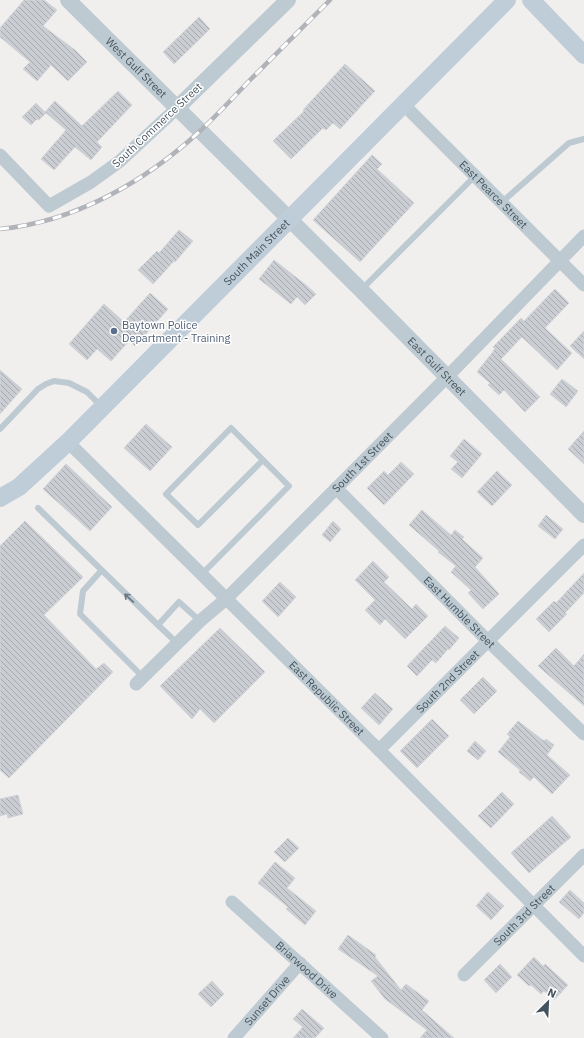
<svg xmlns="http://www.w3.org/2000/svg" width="584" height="1038" font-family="'IBM Plex Sans',sans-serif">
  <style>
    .building { fill: url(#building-back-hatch); stroke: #d1d5da }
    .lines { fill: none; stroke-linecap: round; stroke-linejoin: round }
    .service { stroke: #bdcad1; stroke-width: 6 }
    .minor { stroke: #bdcad1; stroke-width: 13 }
    .tertiary { stroke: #bdcad1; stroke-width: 16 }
    .secondary { stroke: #bfcdd9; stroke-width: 18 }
    .rail-casing { stroke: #b0b4b9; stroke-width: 4.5 }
    .rail { stroke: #fff; stroke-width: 3; stroke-dasharray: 9; stroke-linecap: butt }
    .oneway { stroke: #697780 }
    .service-dot { fill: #5c6f8a; stroke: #fff; stroke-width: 1.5 }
    .labels { text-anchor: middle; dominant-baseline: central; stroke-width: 3; stroke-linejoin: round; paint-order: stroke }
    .street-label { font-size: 11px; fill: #45535d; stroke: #fff }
    .service-label { font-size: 11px; fill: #4e5e75; stroke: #fff; text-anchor: start }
  </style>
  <defs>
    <pattern id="building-back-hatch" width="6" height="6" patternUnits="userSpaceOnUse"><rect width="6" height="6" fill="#caced3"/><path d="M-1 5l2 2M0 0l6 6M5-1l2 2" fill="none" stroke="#a6aaae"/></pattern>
  </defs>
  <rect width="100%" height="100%" fill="#f1eeee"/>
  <!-- building -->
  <g class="building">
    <path d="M24,0H44L57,10L43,26L75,50L87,62L68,81L51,65L37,81L23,69L30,62L0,37V28Z"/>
    <path d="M199,17L210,29L174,64L163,52Z"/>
    <path d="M345,64L375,91L340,129L333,123L326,130L323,128L291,159L273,141L304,111L303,110Z"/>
    <path d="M118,91L132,105L97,142L102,147L91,160L75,147L54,170L41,159L66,130L45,112L55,101L82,126Z"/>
    <path d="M36,103L46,113L39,120L37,119L31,125L22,117Z"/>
    <path d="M372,155L382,164L377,169L414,203L360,262L313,220Z"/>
    <path d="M179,230L193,241L175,262L174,261L153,284L138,270L157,251L159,253Z"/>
    <path d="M274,260L306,285L316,294L305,305L297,297L291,304L259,279Z"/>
    <path d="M555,289L569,303L545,328L572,353L557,370L522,337L501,359L540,397L525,412L504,390L499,395L488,385L490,383L477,372L495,349L493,347L521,318L524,321Z"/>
    <path d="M150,293L168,309L135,346L129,341L111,361L97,349L87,360L69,344L104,304L124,322Z"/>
    <path d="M584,331V359L570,346Z"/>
    <path d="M0,370L22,389L0,414Z"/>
    <path d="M562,379L578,391L566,407L550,394Z"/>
    <path d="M146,424L172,447L150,471L124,448Z"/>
    <path d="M584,431V464L568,449Z"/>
    <path d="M464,439L482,454L462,478L451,469L458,462L450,456Z"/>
    <path d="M401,462L414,474L384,505L367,488L384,471L388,475Z"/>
    <path d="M66,464L112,507L90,531L43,489Z"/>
    <path d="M497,471L512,485L492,506L477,492Z"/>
    <path d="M422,510L451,535L455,530L464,537L462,539L483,558L475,567L499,594L483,609L468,593L471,590L451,572L456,566L438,552L439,551L409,525Z"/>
    <path d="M546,515L563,529L555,539L538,526Z"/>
    <path d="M25,521L83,577L44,615L96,669L104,663L113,672L9,778L0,770V546Z"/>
    <path d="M333,521L341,529L330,542L322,535Z"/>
    <path d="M373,561L389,577L384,582L412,609L416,604L428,616L405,639L385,619L380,625L365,610L375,600L355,580Z"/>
    <path d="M584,573V593L565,613L567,614L549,632L536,619L554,601L556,603Z"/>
    <path d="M280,582L296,597L278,617L262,601Z"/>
    <path d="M445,626L459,638L449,650L448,649L436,663L432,660L417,676L407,666Z"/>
    <path d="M220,628L265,672L214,723L200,709L192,719L160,686Z"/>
    <path d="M556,648L574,666L584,654V706L538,666Z"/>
    <path d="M483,677L497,691L474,714L460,700Z"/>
    <path d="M375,693L393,709L379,725L361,708Z"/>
    <path d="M432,719L449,736L417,768L400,751Z"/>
    <path d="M518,721L544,741L546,739L554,745L547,755L570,775L552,794L534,777L530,781L519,772L520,770L498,752L510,737L507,734Z"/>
    <path d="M475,741L486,751L478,760L467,751Z"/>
    <path d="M502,792L514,804L491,828L478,816Z"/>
    <path d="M18,795L23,814L8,818L7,814L0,816V799Z"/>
    <path d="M552,816L571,837L529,873L511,853Z"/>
    <path d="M288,838L299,848L285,862L274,852Z"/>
    <path d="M275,862L295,878L287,888L316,911L305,925L286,909L288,907L258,883Z"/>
    <path d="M570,890L584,903V913L579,919L559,902Z"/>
    <path d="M488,892L504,906L491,920L476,906Z"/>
    <path d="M348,935L376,955L375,957L401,990L406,984L429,1001L422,1010L454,1038H420L427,1030L385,999L371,981L378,976L338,949Z"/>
    <path d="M534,957L543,966L545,964L568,985L554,1000L544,991L541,994L531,985L529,986L517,975Z"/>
    <path d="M500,964L512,977L496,993L484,980Z"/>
    <path d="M212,981L224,994L211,1007L198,994Z"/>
    <path d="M302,1009L324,1028L315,1038H293L303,1027L293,1019Z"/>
  </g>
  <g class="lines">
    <!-- service -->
    <g class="service">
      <path d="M501,203L569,143L584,139"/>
      <path d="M361,290L474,177"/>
      <path d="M0,429L38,389L46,384L54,381L69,383L87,392L101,406"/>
      <path d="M38,508L158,625"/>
      <path d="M101,571L83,591L80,614L143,677"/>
      <path d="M202,574L289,486L231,428L166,494L198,525L263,460"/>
      <path d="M177,643L158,625L179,602L200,621"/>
    </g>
    <!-- minor -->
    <g class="minor">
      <path id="s1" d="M403,104L584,285"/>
      <path d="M0,155L49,206L91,182L120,161L177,108"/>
      <path id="s2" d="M68,442L379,750L584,956"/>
      <path id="s3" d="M336,488L488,641L584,734"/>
      <path id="s4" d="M136,684L200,621L226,599L447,377L584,236"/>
      <path id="s5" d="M379,750L584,545"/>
      <path id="s6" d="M232,902L382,1038"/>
      <path id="s7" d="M464,975L584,855"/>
      <path id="s8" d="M234,1038L300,963"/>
    </g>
    <!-- tertiary -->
    <g class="tertiary">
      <path id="s9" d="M68,0L361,290L584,515"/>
      <path d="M177,108L288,0"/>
    </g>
    <!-- secondary -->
    <g class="secondary">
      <path d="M531,0L584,55"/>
      <path id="s10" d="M0,498L19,487L68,442L507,0"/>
    </g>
    <!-- rail casing -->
    <g class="rail-casing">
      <path id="rail" d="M0,229C75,222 146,181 200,131C217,115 233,98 249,81C276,54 303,27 330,0"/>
    </g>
    <!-- rail -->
    <use href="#rail" class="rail"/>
  </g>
  <!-- one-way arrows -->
  <defs><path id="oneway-shaft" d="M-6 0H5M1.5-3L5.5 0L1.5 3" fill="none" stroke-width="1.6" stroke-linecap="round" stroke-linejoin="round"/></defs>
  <use class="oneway" href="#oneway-shaft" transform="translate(129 598) rotate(-137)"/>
  <!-- markers -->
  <circle class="service-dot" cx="114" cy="331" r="4"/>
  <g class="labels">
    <!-- street labels -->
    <g class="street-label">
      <text stroke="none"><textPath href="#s9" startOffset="96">West Gulf Street</textPath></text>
      <text transform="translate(157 125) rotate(-43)">South Commerce Street</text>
      <text stroke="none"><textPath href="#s1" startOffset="128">East Pearce Street</textPath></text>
      <text stroke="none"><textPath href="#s10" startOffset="356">South Main Street</textPath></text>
      <text stroke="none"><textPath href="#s9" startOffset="520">East Gulf Street</textPath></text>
      <text stroke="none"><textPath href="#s4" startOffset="317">South 1st Street</textPath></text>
      <text stroke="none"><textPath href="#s3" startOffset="175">East Humble Street</textPath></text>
      <text stroke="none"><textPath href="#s5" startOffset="97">South 2nd Street</textPath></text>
      <text stroke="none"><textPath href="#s2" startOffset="364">East Republic Street</textPath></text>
      <text stroke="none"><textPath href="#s7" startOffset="85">South 3rd Street</textPath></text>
      <text stroke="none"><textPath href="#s6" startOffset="101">Briarwood Drive</textPath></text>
      <text stroke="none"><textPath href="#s8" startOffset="50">Sunset Drive</textPath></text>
    </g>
    <!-- service labels -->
    <g class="service-label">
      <text x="122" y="325">Baytown Police<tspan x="122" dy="13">Department - Training</tspan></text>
    </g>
  </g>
  <!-- north arrow -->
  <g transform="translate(548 1002) rotate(24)" stroke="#ffffff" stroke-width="3" paint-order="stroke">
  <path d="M0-3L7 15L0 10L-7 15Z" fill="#45535d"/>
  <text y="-6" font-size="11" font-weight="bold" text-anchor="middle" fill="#45535d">N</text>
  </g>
</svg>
